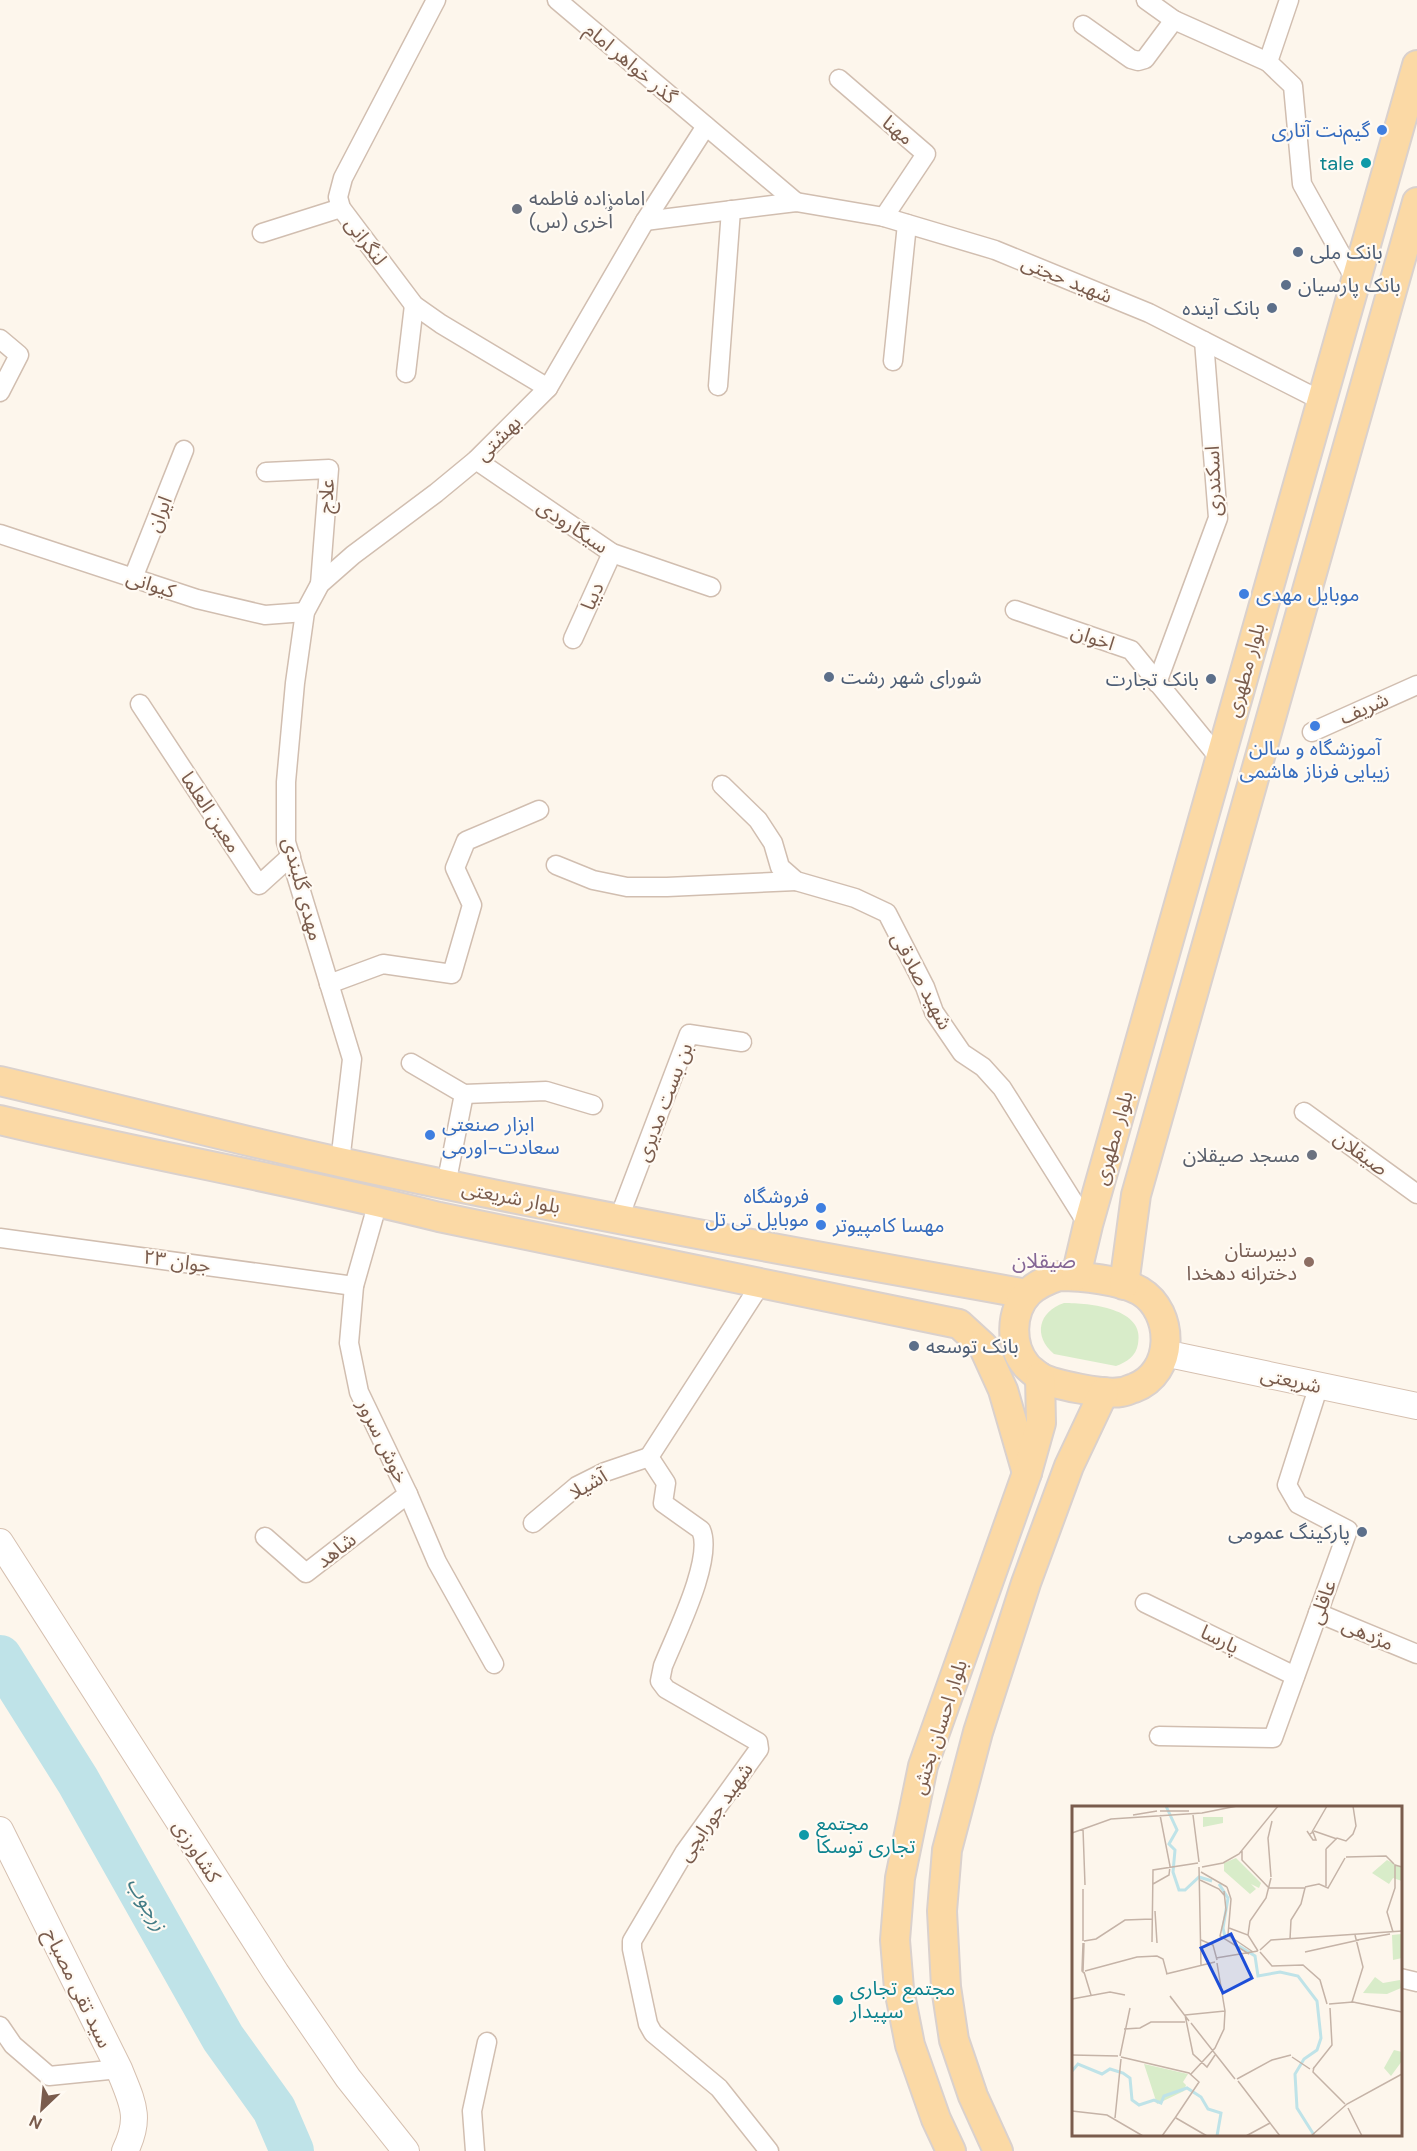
<svg xmlns="http://www.w3.org/2000/svg" width="1417" height="2151" font-family="'DM Sans','Noto Sans Arabic',sans-serif">
  <style>
    .green { fill: #d8ecc9 }
    .lines { fill: none; stroke-linecap: round; stroke-linejoin: round }
    .river { stroke: #bfe3e8; stroke-width: 44 }
    .minor-casing { stroke: #d1beb0; stroke-width: 21 }
    .secondary-casing { stroke: #d6c0b0; stroke-width: 28 }
    .primary-casing { stroke: #dad1cd; stroke-width: 32 }
    .minor { stroke: #fff; stroke-width: 18 }
    .secondary { stroke: #fff; stroke-width: 26 }
    .primary { stroke: #fbd9a5; stroke-width: 28 }
    .shop-dot { fill: #3f7fe0; stroke: #fffaf3; stroke-width: 2 }
    .culture-dot { fill: #0f9aa8; stroke: #fffaf3; stroke-width: 2 }
    .worship-dot { fill: #6b7280; stroke: #fffaf3; stroke-width: 2 }
    .service-dot { fill: #5c6f8a; stroke: #fffaf3; stroke-width: 2 }
    .education-dot { fill: #8d6e63; stroke: #fffaf3; stroke-width: 2 }
    .labels { text-anchor: middle; dominant-baseline: central; stroke-width: 4.5; stroke-linejoin: round; paint-order: stroke }
    .street-label { font-size: 20px; fill: #7a5c4d; stroke: #fffaf3 }
    .shop-label { font-size: 20px; fill: #366cbe; stroke: #fffaf3; text-anchor: start }
    .culture-label { font-size: 20px; fill: #0d838f; stroke: #fffaf3; text-anchor: start }
    .worship-label { font-size: 20px; fill: #5b616d; stroke: #fffaf3; text-anchor: start }
    .service-label { font-size: 20px; fill: #4e5e75; stroke: #fffaf3; text-anchor: start }
    .education-label { font-size: 20px; fill: #785e54; stroke: #fffaf3; text-anchor: end }
    .neighbourhood-label { font-size: 21px; fill: #846695; stroke: #fffaf3 }
    .water-label { font-size: 21px; font-style: italic; fill: #437c86; stroke: #fffaf3 }
    .inset-river { fill: none; stroke: #bfe3e8; stroke-width: 3 }
    .inset-road { fill: none; stroke: #c5b3a7; stroke-width: 1.5 }
    .view { fill: #1d4ed8; fill-opacity: 0.15; stroke: #1d4ed8; stroke-width: 3 }
    .inset-edge { fill: none; stroke: #7a5c4d; stroke-width: 3 }
  </style>
  <rect width="100%" height="100%" fill="#fdf6ec"/>
  <!-- green -->
  <path class="green" d="M1064,1303C1089,1303 1146,1308 1138,1344C1136,1356 1127,1362 1116,1366L1054,1354C1033,1336 1038,1312 1064,1303Z"/>
  <g class="lines">
    <!-- river -->
    <path class="river" d="M0,1657L78,1781L223,2038L274,2109L292,2151"/>
    <!-- minor casing -->
    <g class="minor-casing">
      <g id="minor">
        <path d="M436,0L343,178L338,197L341,208L414,305L441,324L548,388"/>
        <path d="M557,0L796,202"/>
        <path d="M1146,0L1174,20L1268,62"/>
        <path d="M1289,0L1268,62L1293,86L1302,184L1356,281"/>
        <path d="M1083,25L1131,59L1138,61L1145,59L1174,20"/>
        <path d="M839,79L926,154L884,217"/>
        <path d="M645,221L796,202L884,217L995,250L1149,313L1322,401"/>
        <path d="M262,233L341,208"/>
        <path d="M0,339L19,355L0,392"/>
        <path d="M893,361L907,224"/>
        <path d="M406,373L414,305"/>
        <path d="M718,386L731,210"/>
        <path d="M476,460L612,553L711,587"/>
        <path d="M266,472L329,469L320,584"/>
        <path d="M0,534L197,599L265,615L305,612"/>
        <path d="M133,578L184,450"/>
        <path d="M1015,610L1131,650L1220,759"/>
        <path d="M573,639L612,553"/>
        <path d="M1157,683L1218,518L1204,341"/>
        <path d="M140,704L259,885L291,856"/>
        <path d="M1312,732L1417,685"/>
        <path d="M722,785L758,820L773,843L780,867L796,881L855,898L887,913L925,987L934,1012L962,1053L983,1067L1002,1088L1088,1225"/>
        <path d="M556,865L593,880L627,887H667L796,881"/>
        <path d="M329,984L383,964L452,974L472,905L455,868L466,841L539,810"/>
        <path d="M411,1063L464,1094L546,1091L593,1105"/>
        <path d="M1304,1112L1417,1194"/>
        <path d="M340,1162L352,1059L286,842V782L295,683L305,612L320,584L353,555L436,493L476,460L548,388L645,221L706,126"/>
        <path d="M446,1185L464,1094"/>
        <path d="M378,1202L354,1286L349,1343L359,1392L408,1494L437,1562L494,1664"/>
        <path d="M619,1218L689,1034L742,1042"/>
        <path d="M0,1238L354,1286"/>
        <path d="M762,1282L649,1457L666,1483L663,1503L701,1530C714,1559 675,1636 663,1666L660,1681L666,1689L758,1742L759,1749L684,1853L632,1941V1949L648,2024L653,2033L719,2088L769,2151"/>
        <path d="M533,1523L577,1486L605,1472L649,1457"/>
        <path d="M265,1537L306,1573L408,1494"/>
        <path d="M1145,1603L1295,1676"/>
        <path d="M1318,1613L1417,1654"/>
        <path d="M1159,1736L1273,1738L1348,1530L1298,1504L1287,1485L1319,1385"/>
        <path d="M1400,1978L1417,1982"/>
        <path d="M0,2026L13,2045L49,2076L119,2069"/>
        <path d="M475,2151L472,2111L487,2042"/>
      </g>
    </g>
    <!-- secondary casing -->
    <g class="secondary-casing">
      <g id="secondary">
        <path d="M1164,1353L1417,1406"/>
        <path d="M0,1542L276,1973L348,2078L406,2151"/>
        <path d="M0,1830L119,2069C132,2102 142,2117 125,2151"/>
      </g>
    </g>
    <!-- primary casing -->
    <g class="primary-casing">
      <g id="primary">
        <path d="M0,1081C115,1108 229,1138 344,1163C570,1212 798,1253 1027,1294"/>
        <path d="M0,1120C146,1155 293,1180 439,1217L959,1324L983,1346L1003,1390L1027,1473"/>
        <path d="M1059,1276C1081,1276 1121,1280 1140,1291C1175,1312 1175,1373 1134,1388C1130,1389 1125,1392 1121,1392C1106,1395 1053,1385 1040,1377C1036,1374 1029,1369 1026,1365C1010,1346 1010,1312 1028,1293C1037,1284 1047,1280 1059,1276Z"/>
        <path d="M1076,1276L1088,1225L1417,65"/>
        <path d="M1124,1285L1136,1195L1417,202"/>
        <path d="M951,2151L936,2119L910,2045L899,1989L895,1940L900,1878L923,1766L1027,1473L1041,1423L1040,1377"/>
        <path d="M998,2151L973,2096L954,2040L946,1987L942,1911L947,1850L978,1732L1026,1583L1069,1466L1104,1392"/>
      </g>
    </g>
    <!-- minor -->
    <use href="#minor" class="minor"/>
    <!-- secondary -->
    <use href="#secondary" class="secondary"/>
    <!-- primary -->
    <use href="#primary" class="primary"/>
  </g>
  <!-- markers -->
  <g class="shop-dot">
    <circle cx="1382" cy="130" r="6"/>
    <circle cx="1244" cy="594" r="6"/>
    <circle cx="1315" cy="726" r="6"/>
    <circle cx="430" cy="1135" r="6"/>
    <circle cx="821" cy="1208" r="6"/>
    <circle cx="821" cy="1225" r="6"/>
  </g>
  <g class="culture-dot">
    <circle cx="1366" cy="163" r="6"/>
    <circle cx="804" cy="1835" r="6"/>
    <circle cx="838" cy="2000" r="6"/>
  </g>
  <g class="worship-dot">
    <circle cx="517" cy="209" r="6"/>
    <circle cx="1312" cy="1155" r="6"/>
  </g>
  <g class="service-dot">
    <circle cx="1298" cy="252" r="6"/>
    <circle cx="1286" cy="285" r="6"/>
    <circle cx="1272" cy="308" r="6"/>
    <circle cx="829" cy="677" r="6"/>
    <circle cx="1211" cy="679" r="6"/>
    <circle cx="914" cy="1346" r="6"/>
    <circle cx="1362" cy="1532" r="6"/>
  </g>
  <circle class="education-dot" cx="1309" cy="1262" r="6"/>
  <g class="labels">
    <!-- street labels -->
    <g class="street-label">
      <text transform="translate(631 63) rotate(40)">گذر خواهر امام</text>
      <text transform="translate(898 130) rotate(40)">مهنا</text>
      <text transform="translate(366 241) rotate(53)">لنگرانی</text>
      <text transform="translate(1067 279) rotate(22)">شهید حجتی</text>
      <text transform="translate(498 438) rotate(-45)">بهشتی</text>
      <text transform="translate(1213 481) rotate(-92)">اسکندری</text>
      <text transform="translate(326 496) rotate(-86)">علاج</text>
      <text transform="translate(159 514) rotate(-68)">ایران</text>
      <text transform="translate(573 526) rotate(34)">سیگارودی</text>
      <text transform="translate(151 584) rotate(18)">کیوانی</text>
      <text transform="translate(592 596) rotate(-66)">دیبا</text>
      <text transform="translate(1093 637) rotate(19)">اخوان</text>
      <text transform="translate(1245 670) rotate(-74)">بلوار مطهری</text>
      <text transform="translate(1364 708) rotate(-24)">شریف</text>
      <text transform="translate(211 812) rotate(57)">معین العلما</text>
      <text transform="translate(303 889) rotate(75)">مهدی گلبندی</text>
      <text transform="translate(922 981) rotate(62)">شهید صادقی</text>
      <text transform="translate(664 1102) rotate(-69)">بن بست مدیری</text>
      <text transform="translate(1113 1138) rotate(-74)">بلوار مطهری</text>
      <text transform="translate(1361 1153) rotate(36)">صیقلان</text>
      <text transform="translate(511 1197) rotate(11)">بلوار شریعتی</text>
      <text transform="translate(177 1261) rotate(8)">جوان ۲۳</text>
      <text transform="translate(1291 1380) rotate(12)">شریعتی</text>
      <text transform="translate(383 1441) rotate(64)">خوش سرور</text>
      <text transform="translate(588 1484) rotate(-30)">آشیلا</text>
      <text transform="translate(336 1550) rotate(-38)">شاهد</text>
      <text transform="translate(1322 1602) rotate(-70)">عاقلی</text>
      <text transform="translate(1368 1634) rotate(23)">مژدهی</text>
      <text transform="translate(1220 1639) rotate(26)">پارسا</text>
      <text transform="translate(939 1727) rotate(-72)">بلوار احسان بخش</text>
      <text transform="translate(715 1812) rotate(-55)">شهید جورابچی</text>
      <text transform="translate(197 1851) rotate(57)">کشاورزی</text>
      <text transform="translate(78 1988) rotate(64)">سید تقی مصباح</text>
    </g>
    <!-- shop labels -->
    <g class="shop-label">
      <text x="1370" y="130" text-anchor="end">گیم‌نت آتاری</text>
      <text x="1256" y="594">موبایل مهدی</text>
      <text x="1315" y="748" text-anchor="middle">آموزشگاه و سالن<tspan x="1315" dy="23">زیبایی فرناز هاشمی</tspan></text>
      <text x="442" y="1124">ابزار صنعتی<tspan x="442" dy="23">سعادت-اورمی</tspan></text>
      <text x="809" y="1196" text-anchor="end">فروشگاه<tspan x="809" dy="23">موبایل تی تل</tspan></text>
      <text x="833" y="1225">مهسا کامپیوتر</text>
    </g>
    <!-- culture labels -->
    <g class="culture-label">
      <text x="1354" y="163" text-anchor="end">tale</text>
      <text x="816" y="1823">مجتمع<tspan x="816" dy="23">تجاری توسکا</tspan></text>
      <text x="850" y="1988">مجتمع تجاری<tspan x="850" dy="23">سپیدار</tspan></text>
    </g>
    <!-- worship labels -->
    <g class="worship-label">
      <text x="529" y="198">امامزاده فاطمه<tspan x="529" dy="23">اُخری (س)</tspan></text>
      <text x="1300" y="1155" text-anchor="end">مسجد صیقلان</text>
    </g>
    <!-- service labels -->
    <g class="service-label">
      <text x="1310" y="252">بانک ملی</text>
      <text x="1298" y="285">بانک پارسیان</text>
      <text x="1260" y="308" text-anchor="end">بانک آینده</text>
      <text x="841" y="677">شورای شهر رشت</text>
      <text x="1199" y="679" text-anchor="end">بانک تجارت</text>
      <text x="926" y="1346">بانک توسعه</text>
      <text x="1350" y="1532" text-anchor="end">پارکینگ عمومی</text>
    </g>
    <!-- education labels -->
    <g class="education-label">
      <text x="1297" y="1250">دبیرستان<tspan x="1297" dy="23">دخترانه دهخدا</tspan></text>
    </g>
    <!-- neighbourhood labels -->
    <g class="neighbourhood-label">
      <text x="1044" y="1261">صیقلان</text>
    </g>
    <!-- water labels -->
    <g class="water-label">
      <text transform="translate(147 1904) rotate(60)">زرجوب</text>
    </g>
  </g>
  <!-- overview -->
  <g transform="translate(1072 1806)">
    <rect width="330" height="330" fill="#fdf6ec"/>
    <path d="M131,11H151V17L131,21ZM164,52L189,77L187,82L179,78L184,83L178,88L152,65V57ZM315,54L330,62V75L321,72L317,78L300,67ZM330,128V152L321,154L320,129ZM303,171L311,177L328,174L329,182L315,188L291,187ZM322,244L330,246V255L319,270L312,262ZM72,258L116,268L111,276L114,279L112,285L85,298Z" fill="#d8ecc9"/>
    <path class="inset-river" d="M94,0L105,24L97,38L103,44L101,66L107,84H113L127,71L140,75M147,78L156,92L151,122L153,131M167,140L183,150L186,170L208,166L226,170L245,195L249,232L245,244L232,253L223,268L225,302L242,329M0,265L6,258L30,268L38,263L51,267L58,272L60,294L67,299L82,294L89,297L92,290L115,282L129,291L136,303L149,307L145,330"/>
    <path class="inset-road" d="M88,5H117M61,9L85,5M121,9L127,56M11,23L13,79M235,25L241,34H244L241,26L238,28M242,25L265,33M240,26L255,0M0,27L39,13L130,7L165,0M254,43L265,32L274,35L281,28L284,20L281,0M170,45V54L197,82H233L229,98L219,114L218,133M274,51L314,50L322,58M127,61L129,160M130,61L151,57L167,48L206,0M129,66L155,81M199,71L196,32L200,15M128,74L147,83L152,89M81,78L97,69L98,60L88,9M254,80V43M155,81L159,93L156,129L181,146M233,81L247,78L256,82L273,52M152,85L154,104L148,130L177,148M83,105L85,137M157,122L176,129L186,145M321,126L315,106L323,82V59L330,61M176,129L178,115L194,92L199,72M129,134L141,139L145,154M285,134L318,128M11,135V83M12,135L24,133L53,114L80,113M80,136L81,64L126,57M11,137L10,165L11,166L12,137M188,144L199,134L330,125M188,146L200,160L231,159L248,174L255,198M233,146L287,134M144,152L186,145M13,165L65,151L85,150L91,153L95,168M12,166L19,189M94,168L143,156M0,193L38,186L53,189M100,193L98,190L117,215M280,196L291,161L283,129M257,198L281,196L330,206M113,209L121,248L135,261L143,249M113,209L153,205M119,217L163,273M52,223L68,222L79,216H113M0,249L46,250M48,250L58,202M49,251L117,267L127,276L103,312M220,251L238,263M242,261L241,266L273,298M241,263L260,239L258,202M119,268L143,242L152,223L153,205L145,157M165,273L200,254L219,249M166,275L208,330M276,302L290,330M0,305L35,309L71,330M43,312L49,253M104,312L135,330M90,330L103,312M174,330L198,317M239,330L275,298L330,268"/>
    <path class="view" d="M159,128L180,172L151,187L129,142Z"/>
    <rect width="330" height="330" class="inset-edge"/>
  </g>
  <!-- north arrow -->
  <g transform="translate(42 2109) rotate(206)" stroke="#fffaf3" stroke-width="4.5" paint-order="stroke">
  <path d="M0-4.5L10 22L0 15L-10 22Z" fill="#7a5c4d"/>
  <text y="-9" font-size="16" font-weight="bold" text-anchor="middle" fill="#7a5c4d">N</text>
  </g>
</svg>
